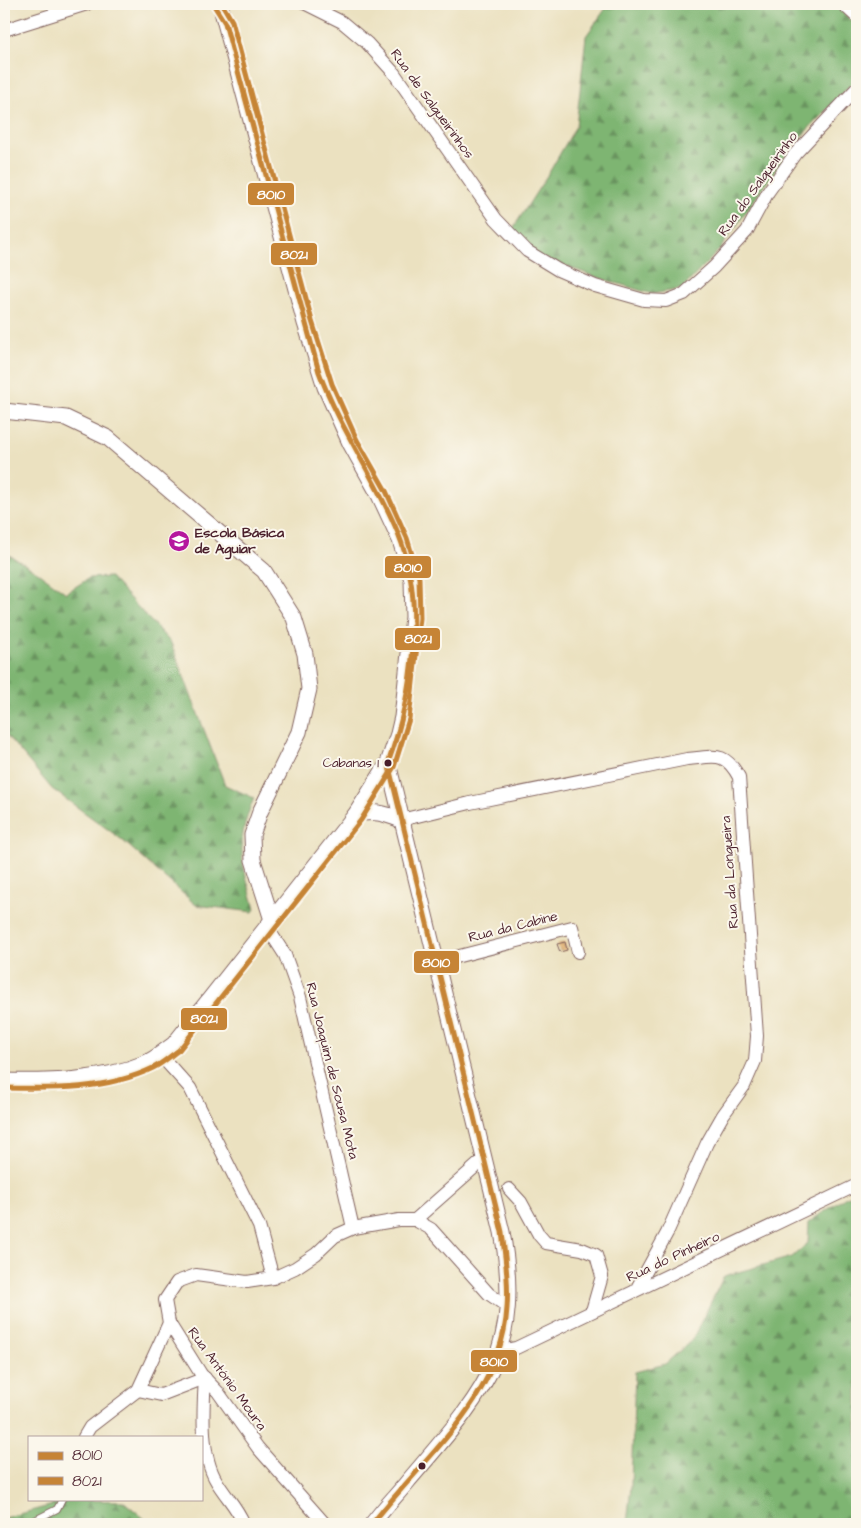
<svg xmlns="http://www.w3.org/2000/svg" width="861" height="1528" font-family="'Architects Daughter',sans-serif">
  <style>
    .forest { fill: url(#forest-firs); stroke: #646a4e }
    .building { fill: url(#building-back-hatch) }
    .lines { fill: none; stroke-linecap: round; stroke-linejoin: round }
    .service-casing { stroke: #82635f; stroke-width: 8 }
    .minor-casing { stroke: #82635f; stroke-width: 14 }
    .tertiary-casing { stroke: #82635f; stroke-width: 17 }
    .service { stroke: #fff; stroke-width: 6 }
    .minor { stroke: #fff; stroke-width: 12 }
    .tertiary { stroke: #fff; stroke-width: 15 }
    .bus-1-casing { stroke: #fbf7ec; stroke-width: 9 }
    .bus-2-casing { stroke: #fbf7ec; stroke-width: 9 }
    .bus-1 { stroke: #c68436; stroke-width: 5 }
    .bus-2 { stroke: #c68436; stroke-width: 5 }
    .bus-dot { fill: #4a1f2b; stroke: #fbf7ec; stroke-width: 2 }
    .labels { text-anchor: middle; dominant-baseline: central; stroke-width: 4; stroke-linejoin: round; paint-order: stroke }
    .bus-label { font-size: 13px; fill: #4a1f2b; stroke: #fbf7ec; text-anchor: end }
    .street-label { font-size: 14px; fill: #4a1f2b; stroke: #fbf7ec }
    .poi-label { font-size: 14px; font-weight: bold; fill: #4a1f2b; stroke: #fbf7ec; text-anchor: start }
    .line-badge { stroke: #fbf7ec; stroke-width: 2 }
    .badge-label { font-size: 14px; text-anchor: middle; font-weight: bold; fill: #fff }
  </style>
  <defs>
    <pattern id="forest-firs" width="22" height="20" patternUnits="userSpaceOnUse" patternTransform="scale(1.25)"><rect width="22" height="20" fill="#7eb572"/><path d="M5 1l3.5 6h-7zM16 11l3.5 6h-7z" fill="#69935e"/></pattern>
    <pattern id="building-back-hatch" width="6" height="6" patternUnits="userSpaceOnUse" patternTransform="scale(1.25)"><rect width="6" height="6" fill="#e5b87b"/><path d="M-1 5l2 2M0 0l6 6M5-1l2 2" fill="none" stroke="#bc9565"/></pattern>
  </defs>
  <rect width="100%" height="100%" fill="#fbf7ec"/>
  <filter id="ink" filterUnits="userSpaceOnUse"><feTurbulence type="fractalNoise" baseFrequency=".02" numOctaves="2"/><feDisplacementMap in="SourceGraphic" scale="10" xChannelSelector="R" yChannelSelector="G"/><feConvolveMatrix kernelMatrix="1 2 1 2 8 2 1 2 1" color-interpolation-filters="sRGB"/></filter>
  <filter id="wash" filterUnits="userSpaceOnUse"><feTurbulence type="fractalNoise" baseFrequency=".0096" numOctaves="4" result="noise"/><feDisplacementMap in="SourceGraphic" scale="20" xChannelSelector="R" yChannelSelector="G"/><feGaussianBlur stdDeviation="1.12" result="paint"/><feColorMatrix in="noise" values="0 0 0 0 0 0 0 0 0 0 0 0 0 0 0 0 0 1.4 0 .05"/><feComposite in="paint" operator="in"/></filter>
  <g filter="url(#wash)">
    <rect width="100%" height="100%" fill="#ebe1c0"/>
    <!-- forest -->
    <g class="forest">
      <path d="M609,4H834L857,25V78L793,145L720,249L682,289L652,294L593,276L522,250L510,233L550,171L576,126L586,36Z"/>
      <path d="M4,552L39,573L66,593L89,578L110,577L171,643L225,785L254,798C234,846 242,861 255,909L253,912L196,905L121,839L52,789L4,732Z"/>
      <path d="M857,1194V1524H627L631,1486L635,1372L665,1364L692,1340L724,1276L792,1257L808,1243L809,1222L846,1197Z"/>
      <path d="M72,1500L123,1501L151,1524H4V1518Z"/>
    </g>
    <g id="blocks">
      <!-- building -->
      <path class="building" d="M565,942L567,950L560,952L557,944Z"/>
    </g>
  </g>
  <g filter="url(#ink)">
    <use href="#blocks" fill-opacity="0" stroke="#82635f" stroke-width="1"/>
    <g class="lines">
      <!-- service casing -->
      <g class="service-casing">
        <path id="service" d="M27,1524L57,1509L62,1499"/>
      </g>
      <!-- minor casing -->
      <g class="minor-casing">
        <g id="minor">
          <path d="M306,4L342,22L367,43L394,73L496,219L527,251L558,270L595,286L644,300L666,301L684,294L714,267L747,231L768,192L795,154L857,88"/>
          <path d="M843,4L857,17"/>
          <path d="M4,30L87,4"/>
          <path d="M401,820L470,803L687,759C715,757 724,750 739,777L757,1036L755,1061L744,1086L723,1115L707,1143L667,1233L636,1290"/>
          <path d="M267,927L285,955L300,997L353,1228"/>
          <path d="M436,962L572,927L578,952"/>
          <path d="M160,1055L190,1088L259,1226L273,1278"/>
          <path d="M509,1189L521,1202L539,1235L546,1243L582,1249L596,1255L602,1276L592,1311"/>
          <path d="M415,1220L484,1159"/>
          <path d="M500,1351L516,1348L857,1185"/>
          <path d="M205,1378C203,1409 200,1455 217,1482C226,1497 237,1507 244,1524"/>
          <path d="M138,1390L161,1395L205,1378"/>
          <path d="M84,1437L90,1427L138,1390L169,1323"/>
          <path d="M325,1524L258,1448L218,1392L201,1374L169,1323L165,1300L177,1282L196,1275L247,1282L273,1278L295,1268L316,1254L335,1236L353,1228L399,1220H415L431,1229L489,1294L508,1307"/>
        </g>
      </g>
      <!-- tertiary casing -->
      <g class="tertiary-casing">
        <g id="tertiary">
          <path d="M4,411L66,418L108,438L264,571L294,618L305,654L309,689L299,732L260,812L252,835L253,860L272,920"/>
          <path d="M355,815C373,810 384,813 401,820"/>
          <path d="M4,1081C51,1082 101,1081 145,1063C156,1059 165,1050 174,1044L355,815L388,763L398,734L402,717L413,617L412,580L400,540L379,495L350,443L325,387L305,323L220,4"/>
          <path d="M372,1524C383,1509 397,1495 409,1480C483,1393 524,1353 502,1232L388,763"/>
        </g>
      </g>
      <!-- service -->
      <use href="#service" class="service"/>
      <!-- minor -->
      <use href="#minor" class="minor"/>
      <!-- tertiary -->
      <use href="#tertiary" class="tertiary"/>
      <!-- bus-1 casing -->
      <g class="bus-1-casing">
        <g id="bus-1">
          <path d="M213,4L225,23L319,372C340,429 375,477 398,533C426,602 413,694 388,763"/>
          <path d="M372,1524C422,1459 502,1397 507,1308C509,1282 505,1257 502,1232L388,763"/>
        </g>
      </g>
      <!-- bus-2 casing -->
      <g class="bus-2-casing">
        <path id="bus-2" d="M4,1088C53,1089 108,1090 153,1068C163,1063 170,1056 179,1050L361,820L394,767L409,719L420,618L419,578L407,538L386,491L357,440L332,384L312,321L232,21L222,4"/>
      </g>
      <!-- bus-1 -->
      <use href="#bus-1" class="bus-1"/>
      <!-- bus-2 -->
      <use href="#bus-2" class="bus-2"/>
    </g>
  </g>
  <!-- icons -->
  <defs>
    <g id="school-disc" transform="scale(1.125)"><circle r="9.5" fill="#b5179e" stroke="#fbf7ec"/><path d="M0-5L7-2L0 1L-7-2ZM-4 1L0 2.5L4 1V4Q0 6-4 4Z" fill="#fff"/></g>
  </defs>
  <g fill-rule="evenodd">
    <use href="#school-disc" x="179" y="541"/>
  </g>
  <!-- markers -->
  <g class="bus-dot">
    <circle cx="388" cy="763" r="4.5"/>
    <circle cx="422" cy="1466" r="4.5"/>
  </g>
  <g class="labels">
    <!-- bus labels -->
    <g class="bus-label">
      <text x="379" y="763">Cabanas 1</text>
    </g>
    <!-- street labels -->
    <g class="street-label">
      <text transform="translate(432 104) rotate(54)">Rua de Salgueirinhos</text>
      <text transform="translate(758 184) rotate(-54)">Rua do Salgueirinho</text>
      <text transform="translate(730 872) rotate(-94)">Rua da Longueira</text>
      <text transform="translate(513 927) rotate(-14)">Rua da Cabine</text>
      <text transform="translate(332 1071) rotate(76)">Rua Joaquim de Sousa Mota</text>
      <text transform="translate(673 1257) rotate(-25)">Rua do Pinheiro</text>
      <text transform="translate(227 1379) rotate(54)">Rua António Moura</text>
    </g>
    <!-- poi labels -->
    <g class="poi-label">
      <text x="195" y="533">Escola Básica<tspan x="195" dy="16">de Aguiar</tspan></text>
    </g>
  </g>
  <g class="line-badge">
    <rect x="247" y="182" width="48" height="24" rx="5" fill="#c68436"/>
    <rect x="270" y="242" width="48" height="24" rx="5" fill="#c68436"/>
    <rect x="384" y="555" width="48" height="24" rx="5" fill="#c68436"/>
    <rect x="394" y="627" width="47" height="24" rx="5" fill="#c68436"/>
    <rect x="413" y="950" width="47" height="24" rx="5" fill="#c68436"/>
    <rect x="180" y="1007" width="48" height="24" rx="5" fill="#c68436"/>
    <rect x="470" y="1349" width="48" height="24" rx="5" fill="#c68436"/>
  </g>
  <g class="badge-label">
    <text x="271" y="199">8010</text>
    <text x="294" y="259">8021</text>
    <text x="408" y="572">8010</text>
    <text x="418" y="643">8021</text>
    <text x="436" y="967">8010</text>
    <text x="204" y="1023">8021</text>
    <text x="494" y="1366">8010</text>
  </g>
  <!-- margin -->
  <rect width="861" height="1528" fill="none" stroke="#fbf7ec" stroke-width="20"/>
  <!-- legend -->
  <rect x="28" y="1436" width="175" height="65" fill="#fbf7ec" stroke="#b4a19f"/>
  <rect x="38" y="1452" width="25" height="8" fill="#c68436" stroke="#b4a19f"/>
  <text x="72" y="1460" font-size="15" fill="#4a1f2b">8010</text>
  <rect x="38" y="1477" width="25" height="8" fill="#c68436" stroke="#b4a19f"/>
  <text x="72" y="1486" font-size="15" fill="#4a1f2b">8021</text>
</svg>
